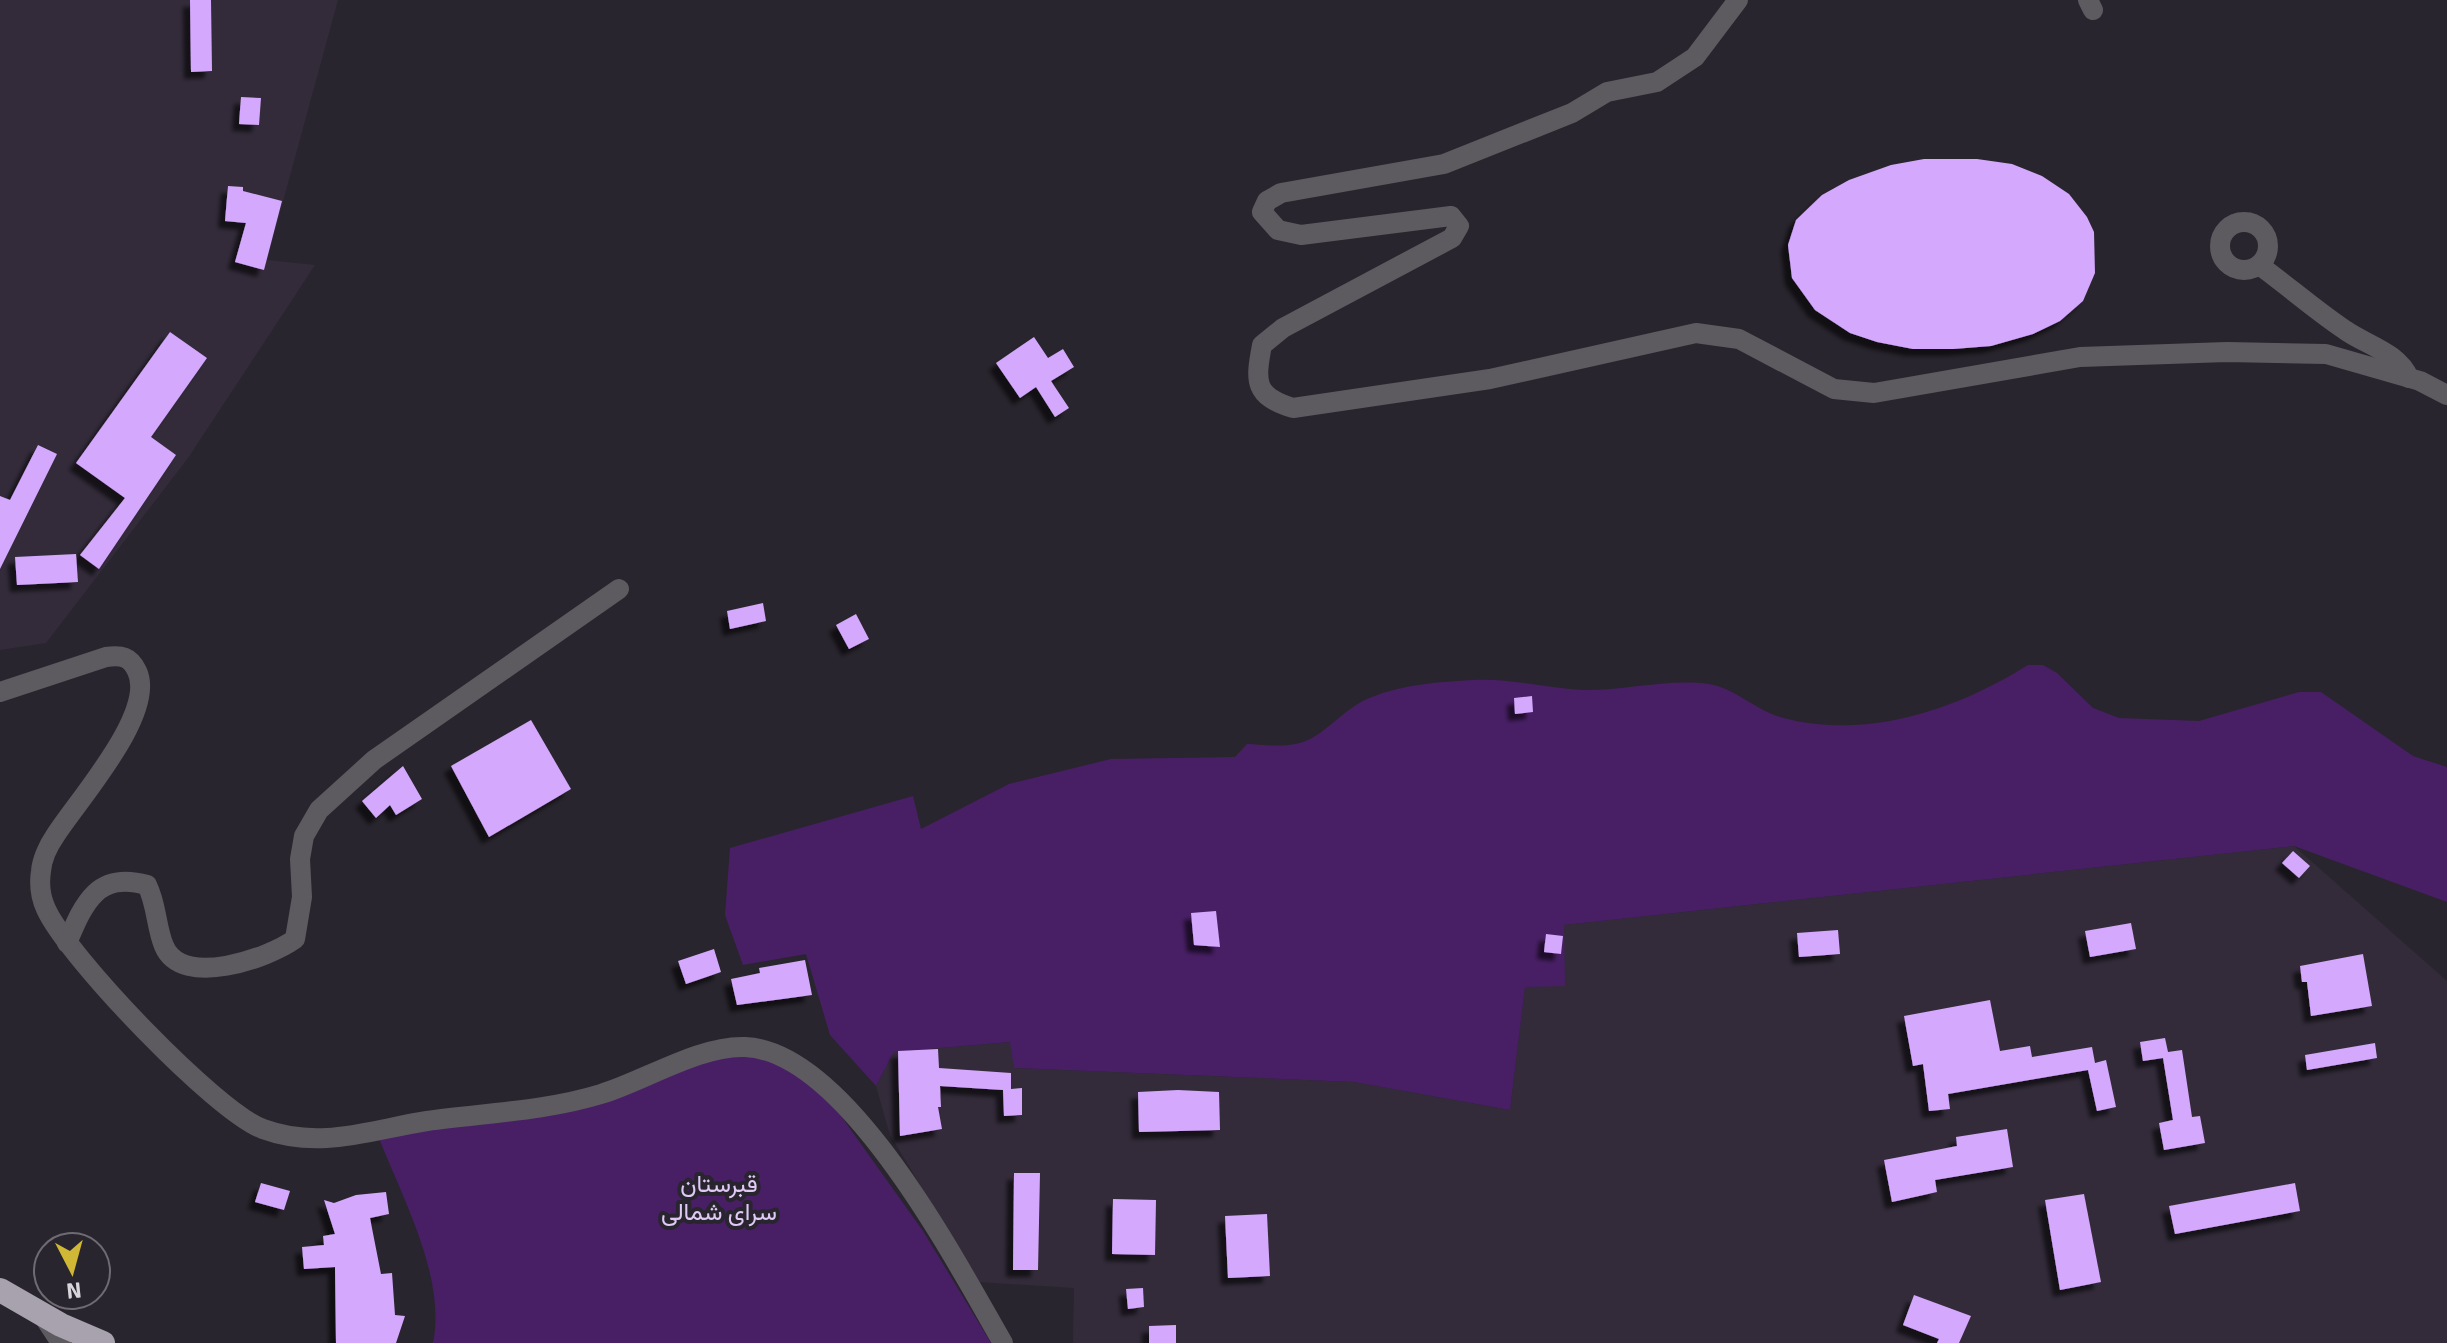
<svg xmlns="http://www.w3.org/2000/svg" width="2447" height="1343" font-family="Signika,Vazirmatn,sans-serif">
  <style>
    .built { fill: #332b3a }
    .green { fill: #481f65 }
    .building { fill: #d4a8fc; filter: url(#shadow) }
    .lines { fill: none; stroke-linecap: round; stroke-linejoin: round }
    .minor { stroke: #5d5b60; stroke-width: 20 }
    .highway { stroke: #a8a2ae; stroke-width: 24 }
    .labels { text-anchor: middle; dominant-baseline: central; stroke-width: 8; stroke-linejoin: round; paint-order: stroke }
    .park-label { font-size: 24px; fill: #e0caf5; stroke: #29252e }
  </style>
  <defs>
    <filter id="shadow"><feDropShadow dx="-7" dy="7" stdDeviation="2" flood-color="#0009"/></filter>
  </defs>
  <rect width="100%" height="100%" fill="#29252e"/>
  <!-- built -->
  <g class="built">
    <path d="M0,0H338L267,260L315,265L188,458L46,643L0,650Z"/>
    <path d="M2294,846L2447,981V1343H1073L1074,1288L979,1282L890,1135L876,1086L894,1052L1011,1042L1014,1068L1354,1082L1510,1110L1525,986L1564,925Z"/>
  </g>
  <!-- green -->
  <g class="green">
    <path d="M2028,665H2043L2057,673L2093,708L2119,718L2199,721L2299,692H2321L2413,756L2447,767V902L2294,846L1564,925L1565,986L1525,987L1510,1110L1354,1082L1014,1068L1010,1042L894,1052L876,1086L830,1035L806,954L743,965L725,915L730,848L913,796L921,829L1009,784L1111,759L1235,757L1247,744C1268,745 1293,749 1312,738C1333,726 1348,706 1372,697C1404,684 1439,682 1473,680C1510,678 1545,688 1582,690C1624,691 1668,678 1709,684C1734,688 1756,710 1780,717C1865,741 1956,710 2028,665Z"/>
    <path d="M759,1039L806,1067L923,1231L991,1343H433C447,1275 399,1192 375,1128L598,1091L690,1054Z"/>
  </g>
  <!-- building -->
  <g class="building">
    <path d="M190,0H211L212,71L191,72Z"/>
    <path d="M241,97L261,98L259,125L239,124Z"/>
    <path d="M1924,159H1977L2012,164L2042,176L2069,194L2087,217L2094,232L2095,273L2083,301L2060,321L2033,334L1991,346L1953,349H1913L1877,342L1850,333L1815,310L1792,278L1788,245L1796,220L1822,195L1849,180L1891,165Z"/>
    <path d="M228,186L243,187V191L282,201L264,270L235,262L246,223L225,221Z"/>
    <path d="M170,332L207,358L151,437L176,455L99,569L80,555L125,498L76,463Z"/>
    <path d="M1034,337L1048,358L1063,349L1074,367L1051,381L1069,408L1055,417L1036,387L1020,398L996,363Z"/>
    <path d="M38,445L57,454L0,569V496L10,500Z"/>
    <path d="M76,554L78,582L17,585L15,557Z"/>
    <path d="M763,603L766,621L730,629L727,611Z"/>
    <path d="M856,614L869,639L849,649L836,625Z"/>
    <path d="M1532,696L1533,712L1515,714L1514,698Z"/>
    <path d="M531,720L571,789L489,837L451,766Z"/>
    <path d="M403,766L422,799L396,815L390,805L376,818L362,801Z"/>
    <path d="M2293,851L2310,866L2299,878L2282,863Z"/>
    <path d="M1216,911L1220,947L1194,945L1191,913Z"/>
    <path d="M2131,923L2136,949L2090,957L2085,931Z"/>
    <path d="M1838,930L1840,954L1799,957L1797,933Z"/>
    <path d="M1546,934L1563,936L1561,954L1544,952Z"/>
    <path d="M714,949L721,972L686,984L678,961Z"/>
    <path d="M2363,954L2372,1006L2311,1016L2307,982H2302L2300,966Z"/>
    <path d="M805,960L812,995L737,1005L731,979L760,973L759,968Z"/>
    <path d="M1990,1000L2000,1051L2030,1046L2032,1057L2092,1047L2095,1063L2106,1060L2116,1107L2097,1111L2088,1070L1948,1094L1950,1109L1929,1111L1923,1064L1913,1066L1904,1016Z"/>
    <path d="M2165,1038L2168,1052L2182,1050L2192,1117L2200,1116L2205,1143L2164,1150L2159,1123L2173,1120L2163,1058L2143,1061L2140,1042Z"/>
    <path d="M2375,1043L2377,1058L2307,1070L2305,1055Z"/>
    <path d="M938,1049L939,1068L1011,1073V1089L1022,1088V1115L1004,1116L1003,1090L940,1086L941,1107H938L942,1129L900,1136L898,1051Z"/>
    <path d="M1178,1090L1219,1092L1220,1130L1139,1132L1138,1092Z"/>
    <path d="M2007,1129L2013,1167L1935,1180L1937,1192L1892,1202L1884,1160L1957,1146L1956,1137Z"/>
    <path d="M1014,1173H1040L1038,1270H1013Z"/>
    <path d="M261,1183L290,1191L284,1210L255,1202Z"/>
    <path d="M2295,1183L2300,1211L2175,1234L2169,1206Z"/>
    <path d="M386,1192L389,1214L370,1218L381,1274L392,1273L395,1315L405,1316L396,1343H336L335,1267L304,1269L302,1247L324,1245L323,1236L335,1234L324,1200L334,1203L356,1195Z"/>
    <path d="M2084,1194L2101,1282L2060,1290L2045,1200Z"/>
    <path d="M1113,1199L1156,1200L1155,1255L1112,1254Z"/>
    <path d="M1267,1214L1270,1276L1228,1278L1225,1216Z"/>
    <path d="M1143,1288L1144,1307L1128,1309L1126,1289Z"/>
    <path d="M1914,1295L1971,1316L1959,1343H1937L1939,1339L1903,1325Z"/>
    <path d="M1176,1325V1343H1149V1326Z"/>
  </g>
  <g class="lines">
    <!-- minor -->
    <g class="minor">
      <path d="M1738,0L1695,57L1657,82L1607,92L1572,113L1444,164L1281,193L1267,201L1262,212L1278,230L1301,235L1451,216L1459,226L1452,238L1283,328L1262,345C1255,382 1254,396 1293,408L1490,379L1696,333L1739,339L1834,389L1874,393L2080,357L2227,352L2326,354L2420,381L2447,395"/>
      <path d="M2088,0L2093,10"/>
      <circle cx="2244" cy="246" r="24"/>
      <path d="M2259,265C2288,286 2315,310 2345,330C2366,345 2398,352 2409,378"/>
      <path d="M0,692L106,657C121,655 130,656 137,671C157,713 77,801 55,836C48,846 42,860 41,871C39,884 40,896 46,909C67,956 216,1112 263,1129C320,1150 370,1130 427,1121C484,1113 546,1111 601,1094C644,1081 700,1045 745,1047C847,1051 957,1264 1003,1343"/>
      <path d="M67,943C84,903 97,871 147,885C157,905 156,927 164,946C182,989 269,958 295,939L302,897L300,859L304,836L319,810L374,760L619,589"/>
      <path d="M42,1314L61,1343"/>
    </g>
    <!-- highway -->
    <path class="highway" d="M0,1290L61,1325L103,1343"/>
  </g>
  <g class="labels">
    <!-- park labels -->
    <g class="park-label">
      <text x="719" y="1184">قبرستان<tspan x="719" dy="28">سرای شمالی</tspan></text>
    </g>
  </g>
  <!-- north arrow -->
  <g transform="translate(72 1271) rotate(174)"><circle r="38" fill="#29252e" stroke="#6f6b73" stroke-width="2"/>
  <path d="M0-6L14 30L0 20L-14 30Z" fill="#d0b736"/>
  <text y="-12" font-size="22" font-weight="bold" text-anchor="middle" fill="#d8d5db">N</text>
  </g>
</svg>
